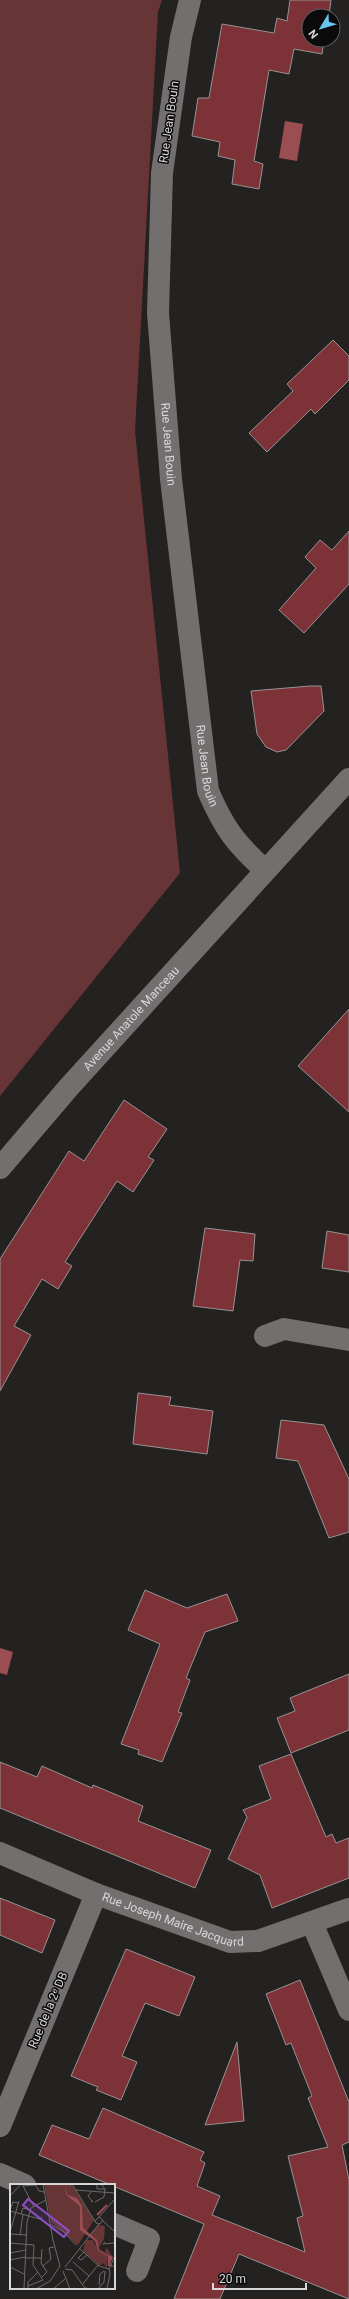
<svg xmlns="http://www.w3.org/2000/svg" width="349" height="2299" font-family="Roboto,sans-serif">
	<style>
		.green { fill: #683536 }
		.water { fill: #9b4e52 }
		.building { fill: #7c3237; stroke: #979393 }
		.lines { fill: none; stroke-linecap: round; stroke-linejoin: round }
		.minor { stroke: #736f6f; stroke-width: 22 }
		.tertiary { stroke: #736f6f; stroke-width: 22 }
		.secondary { stroke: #736f6f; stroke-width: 22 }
		.labels { text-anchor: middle; stroke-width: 3; stroke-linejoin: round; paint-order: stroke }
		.street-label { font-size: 12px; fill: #d9d8d8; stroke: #0c0b0b }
		.inset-river { fill: none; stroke: #9b4e52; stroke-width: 2 }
		.inset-road { fill: none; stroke: #6c6a6a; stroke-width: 1 }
		.view { fill: #8e4ec4; fill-opacity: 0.15; stroke: #8e4ec4; stroke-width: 2 }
		.inset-edge { fill: none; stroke: #d9d8d8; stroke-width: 2 }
	</style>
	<rect width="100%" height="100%" fill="#242121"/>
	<polygon class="green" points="0,0 162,0 158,12 135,431 180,873 0,1096"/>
	<g class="water">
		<polygon points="285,121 303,124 297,161 279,158"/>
		<polygon points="0,1648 13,1652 7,1675 0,1673"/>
	</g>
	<g class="building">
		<polygon points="290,0 331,0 329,16 309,16 309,40 324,40 322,54 294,49 289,74 269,70 254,161 263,164 259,189 232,184 235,160 218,156 220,142 192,136 198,98 209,98 222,24 274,33 277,18 287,21"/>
		<polygon points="333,340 349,356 349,380 315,414 311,409 267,452 249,433 293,391 287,384"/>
		<polygon points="349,531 349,584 304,633 279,610 316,568 305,557 320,540 332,550"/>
		<polygon points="310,686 321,686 324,711 286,750 277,752 266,747 257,734 251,691"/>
		<polygon points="349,1009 349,1112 298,1066"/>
		<polygon points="124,1100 167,1129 148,1157 154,1160 133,1192 117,1181 65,1262 72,1266 58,1289 42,1279 14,1326 31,1335 0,1391 0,1259 69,1151 84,1161"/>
		<polygon points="205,1228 255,1234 253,1261 240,1260 233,1311 193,1306"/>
		<polygon points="327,1231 349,1235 349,1272 322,1268"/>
		<polygon points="138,1393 171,1397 169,1405 213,1411 207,1454 133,1444"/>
		<polygon points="281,1420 324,1425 349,1479 349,1532 329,1538 298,1461 276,1458"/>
		<polygon points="145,1590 187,1608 227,1594 238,1621 205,1632 186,1678 190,1680 178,1712 182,1713 162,1762 138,1754 139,1750 121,1744 160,1644 128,1630"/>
		<polygon points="349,1674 349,1730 291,1753 277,1718 295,1711 290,1698"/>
		<polygon points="291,1754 326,1837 332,1834 336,1843 349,1838 349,1878 272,1908 260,1875 228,1859 247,1817 243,1810 271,1799 259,1766"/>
		<polygon points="0,1762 37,1777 42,1766 92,1788 93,1785 143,1806 138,1821 211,1850 195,1888 0,1808"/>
		<polygon points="0,1898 55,1920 42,1953 0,1935"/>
		<polygon points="126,1949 195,1977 179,2016 145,2003 122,2056 137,2062 121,2100 96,2090 98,2087 71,2076"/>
		<polygon points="300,1980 349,2102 349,2142 342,2145 349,2180 349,2299 239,2254 220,2299 174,2299 204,2224 39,2155 52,2125 89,2139 103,2108 204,2152 200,2160 205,2163 197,2186 220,2196 212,2215 305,2252 297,2218 303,2216 288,2156 328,2147 308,2098 312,2096 291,2043 286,2045 266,1994"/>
		<polygon points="237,2042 244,2121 205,2125"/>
	</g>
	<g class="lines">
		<g class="minor">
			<path id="s1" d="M 190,0 L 181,37 L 162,173 L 158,313 L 171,479 L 208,791 C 224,828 235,843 265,870"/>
			<polyline points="265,1336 284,1329 349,1340"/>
			<polyline points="312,1923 349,2010"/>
			<polyline points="0,2126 96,1894"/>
			<polyline points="0,2174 25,2185"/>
			<polyline points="114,2224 149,2239 137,2271"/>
		</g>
		<path class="tertiary" id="s2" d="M 0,1853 L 96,1894 L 230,1942 L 258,1941 L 349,1909"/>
		<path class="secondary" id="s3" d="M 0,1168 L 69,1087 L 349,779"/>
	</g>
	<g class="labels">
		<g class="street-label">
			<text transform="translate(169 122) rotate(-82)" y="4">Rue Jean Bouin</text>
			<text dy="4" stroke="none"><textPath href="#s1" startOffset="447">Rue Jean Bouin</textPath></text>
			<text dy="4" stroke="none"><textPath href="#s1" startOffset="771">Rue Jean Bouin</textPath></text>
			<text dy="4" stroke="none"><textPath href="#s3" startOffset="199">Avenue Anatole Manceau</textPath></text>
			<text dy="4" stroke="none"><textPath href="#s2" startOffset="186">Rue Joseph Maire Jacquard</textPath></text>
			<text transform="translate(48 2010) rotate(-67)" y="4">Rue de la 2ᵉ DB</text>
		</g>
	</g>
	<g transform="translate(10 2184)">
		<rect width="105" height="105" fill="#242121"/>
		<path d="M 34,0 L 61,0 L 84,36 L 68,61 L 41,38 ZM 88,41 L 95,42 L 94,55 L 89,64 L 95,68 L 96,63 L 103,73 L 89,65 L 87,57 L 80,50 ZM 76,56 L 83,56 L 88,66 L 98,72 L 97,84 L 93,79 L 90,82 L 73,67 Z" fill="#683536"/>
		<path d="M 55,0 L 57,11 L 67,14 L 72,22 L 73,44 L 87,56 L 89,66 L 103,73 L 100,80 L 105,83 L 98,82 L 98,72 L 88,67 L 85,57 L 70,46 L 70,22 L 56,11 Z" fill="#9b4e52"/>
		<path class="inset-river" d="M 87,31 L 97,21"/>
		<path class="inset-road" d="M 12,0 L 24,23M 25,0 L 29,7 L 34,8M 33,0 L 43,56 L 50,82M 62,0 L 86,39 L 90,40 L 93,36 L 89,33 L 85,37M 87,0 L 87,5 L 95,5M 13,2 L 26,1M 65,6 L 105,9M 81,8 L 78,12 L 83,18 L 81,17M 0,12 L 11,0M 85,18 L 94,13 L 95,5 L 91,0M 0,26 L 3,18 L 8,19M 0,27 L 30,35 L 32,33M 11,30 L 13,24 L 21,26M 89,33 L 105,15M 93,37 L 105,48M 40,40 L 54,48 L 66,61M 1,50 L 16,51M 10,51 L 13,30M 95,58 L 93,60 L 105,59M 0,59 L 24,61 L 23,81 L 33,96 L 18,102M 0,59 L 0,48 L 9,17M 69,64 L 89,82 L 99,85 L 100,90 L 97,105M 74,68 L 68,74 L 71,76 L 77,71M 0,69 L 16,66M 15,74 L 31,74M 0,76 L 15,73M 63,78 L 79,92M 33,82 L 41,75 L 39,64 L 44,63M 0,83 L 14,90M 55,83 L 89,40M 55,85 L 62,86 L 75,104 L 82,105M 99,85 L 105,72M 53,87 L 60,105M 32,93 L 37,88 L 31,79 L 32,65M 72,101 L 88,81M 89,101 L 90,90 L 94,87M 14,105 L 17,38 L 21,24 L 36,16M 18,105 L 18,98 L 28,88M 26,105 L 40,97 L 50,82M 43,105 L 55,95M 88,105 L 94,98 L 95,87"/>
		<path class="view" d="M 18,15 L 59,47 L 54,53 L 13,21 Z"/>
		<rect width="105" height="105" class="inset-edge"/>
	</g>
	<g transform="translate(321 28) rotate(232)"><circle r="19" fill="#0c0b0b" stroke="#5e5d5d"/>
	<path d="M0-3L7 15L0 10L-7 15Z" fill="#65c5ee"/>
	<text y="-6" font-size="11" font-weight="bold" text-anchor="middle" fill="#d9d8d8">N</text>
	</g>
	<path d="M213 2283v6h93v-6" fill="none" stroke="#d9d8d8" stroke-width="2"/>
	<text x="219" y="2283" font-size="12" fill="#d9d8d8" stroke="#0c0b0b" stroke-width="3" paint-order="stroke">20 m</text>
</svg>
